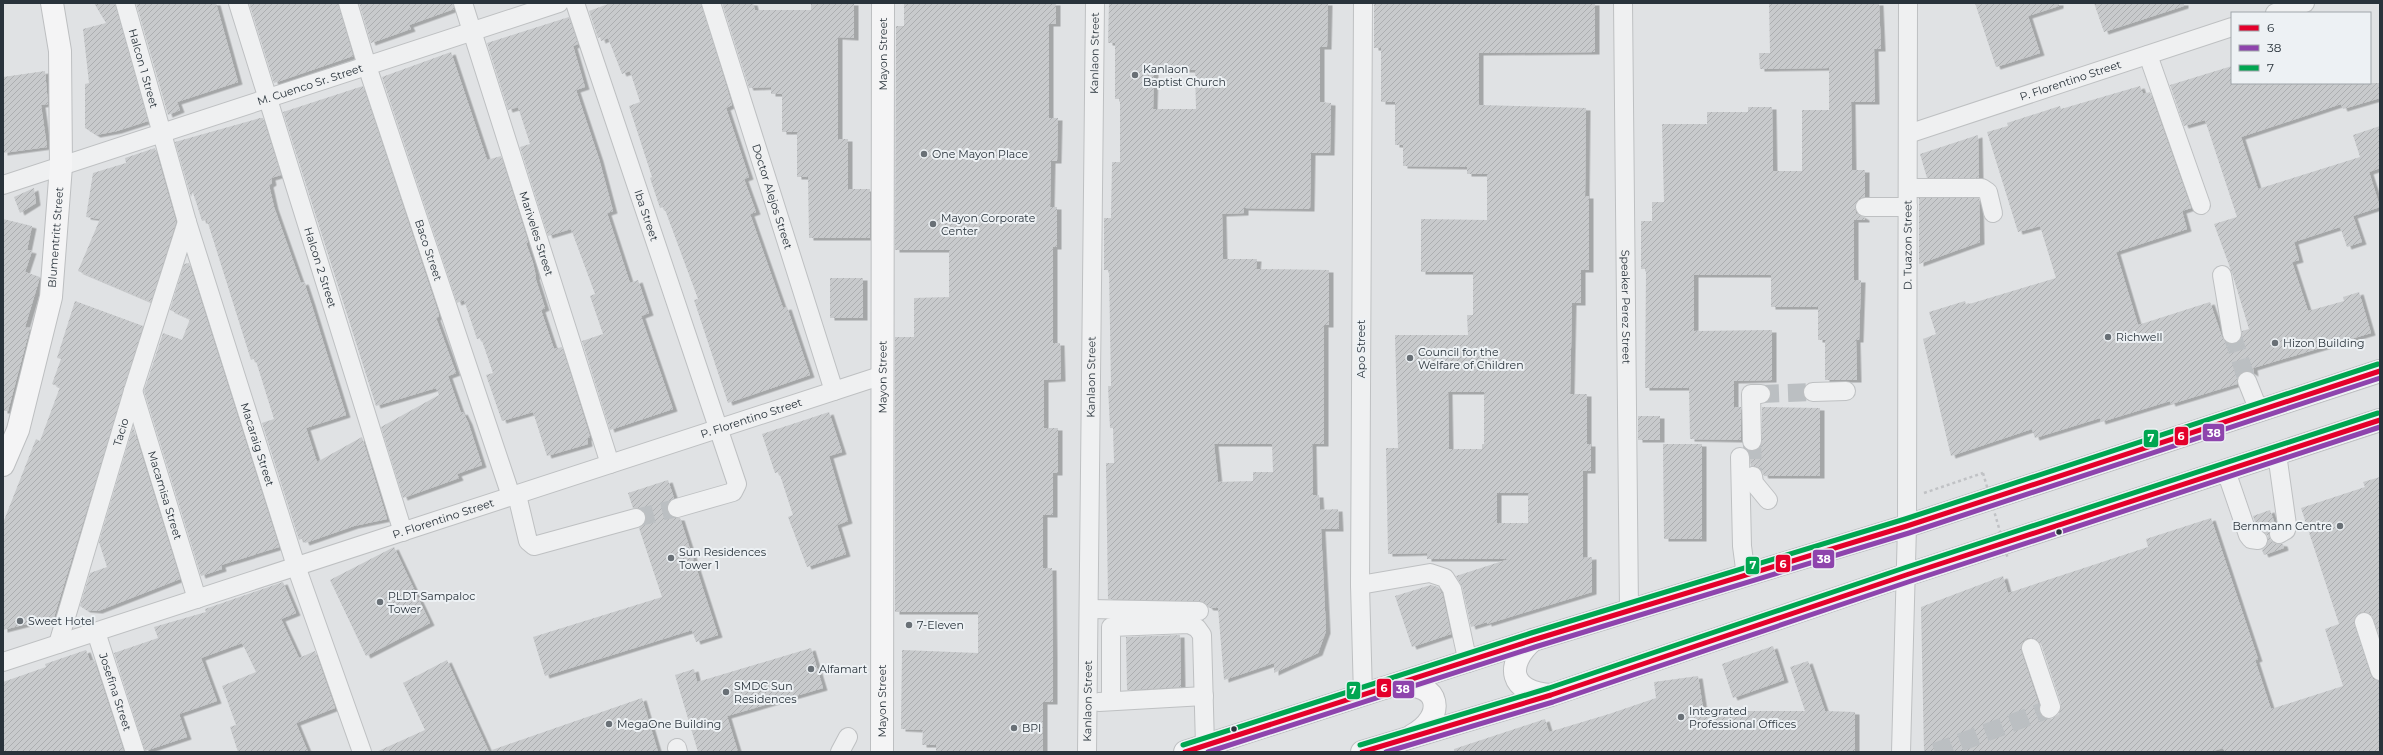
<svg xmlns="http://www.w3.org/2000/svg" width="2383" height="755" font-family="Montserrat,sans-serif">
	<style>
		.building { fill: url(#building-hatch); fill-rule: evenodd; filter: url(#shadow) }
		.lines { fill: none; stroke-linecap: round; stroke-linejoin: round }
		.minor-tunnel { stroke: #bbbfc2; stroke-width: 18; stroke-dasharray: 18 9; stroke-linecap: butt }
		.minor-casing { stroke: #bec0c2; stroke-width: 20 }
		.major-casing { stroke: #bdbfc1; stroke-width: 24 }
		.path { stroke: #c0c2c5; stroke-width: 2.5; stroke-dasharray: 3 3; stroke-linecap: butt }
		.minor { stroke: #eff0f1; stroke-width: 18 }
		.major { stroke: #f4f4f5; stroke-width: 22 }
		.path-bridge { stroke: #c0c2c5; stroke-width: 2.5; stroke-dasharray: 3 3; stroke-linecap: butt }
		.bus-1-casing { stroke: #edf1f4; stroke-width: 8 }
		.bus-2-casing { stroke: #edf1f4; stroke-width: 8 }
		.bus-3-casing { stroke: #edf1f4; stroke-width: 8 }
		.bus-1 { stroke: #e4002b; stroke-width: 5 }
		.bus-2 { stroke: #8e44ad; stroke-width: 5 }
		.bus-3 { stroke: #00a651; stroke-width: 5 }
		.poi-dot { fill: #697076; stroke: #edf1f4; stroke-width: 1.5 }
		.bus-dot { fill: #29333b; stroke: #edf1f4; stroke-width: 1.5 }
		.labels { text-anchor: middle; stroke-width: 4; stroke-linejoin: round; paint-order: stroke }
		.street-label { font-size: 11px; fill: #29333b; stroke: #edf1f4 }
		.poi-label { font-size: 11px; fill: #29333b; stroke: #edf1f4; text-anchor: start }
		.line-badge { stroke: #edf1f4; stroke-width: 1.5 }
		.badge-label { font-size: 11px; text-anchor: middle; font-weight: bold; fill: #fff }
	</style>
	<defs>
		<pattern id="building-hatch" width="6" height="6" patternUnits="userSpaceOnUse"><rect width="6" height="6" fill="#c8cacc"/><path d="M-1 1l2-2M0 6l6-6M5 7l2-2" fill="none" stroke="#acaeb0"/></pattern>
		<filter id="shadow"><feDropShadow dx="4.5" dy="2.5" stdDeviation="0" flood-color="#0004"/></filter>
	</defs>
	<rect width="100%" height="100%" fill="#e0e2e4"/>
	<g class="building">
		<polygon points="94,3 115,3 148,121 117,131 96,135 85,128 85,84 89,83 83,29 106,23"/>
		<polygon points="136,3 216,3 238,82 177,102 180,110 168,115"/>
		<polygon points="249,3 338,3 353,56 274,83"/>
		<polygon points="359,3 453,3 454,9 409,25 411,29 371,43"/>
		<polygon points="611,3 701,3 732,105 726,108 749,177 744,179 756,212 750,214 783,308 787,307 810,375 728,403 694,300 698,299 664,207 660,208 650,178 652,177 629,106 640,102 630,71 622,74 608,38 601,41 600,37 598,38 589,11"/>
		<polygon points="722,3 753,3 755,10 811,10 811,3 854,3 854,38 838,37 838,139 848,139 848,189 870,189 870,238 809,238 808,177 797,177 797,132 782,132 782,94 771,94 771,87 749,88"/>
		<polygon points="904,3 1056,3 1056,24 1049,24 1049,118 1058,118 1057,161 1051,161 1050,207 1057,207 1057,247 1053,247 1053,343 1060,343 1061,379 1044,380 1044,428 1058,428 1058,473 1053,473 1053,515 1043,515 1043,568 1052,568 1053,656 1053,702 1043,702 1043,751 936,752 936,745 922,745 923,730 901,729 902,650 978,653 978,612 895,612 895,337 914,337 914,298 949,297 949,250 895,250 896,26 904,26"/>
		<path d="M 1109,3 L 1328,3 L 1327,47 L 1320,47 L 1320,102 L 1331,103 L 1330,153 L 1311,153 L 1310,209 L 1244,208 L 1244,213 L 1222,214 L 1223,259 L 1257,259 L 1256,269 L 1329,270 L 1329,325 L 1324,325 L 1324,444 L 1312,444 L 1313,495 L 1319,495 L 1320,510 L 1338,509 L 1339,529 L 1321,529 L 1326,631 L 1318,653 L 1274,673 L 1274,663 L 1224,680 L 1218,608 L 1209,608 L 1204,602 L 1108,599 L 1106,463 L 1114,463 L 1113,428 L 1110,428 L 1108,386 L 1111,386 L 1109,270 L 1104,270 L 1104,218 L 1111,218 L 1112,162 L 1120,162 L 1120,99 L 1115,99 L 1115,43 L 1108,43 ZM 1154,70 L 1195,70 L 1196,109 L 1153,109 ZM 1214,444 L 1272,444 L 1273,472 L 1253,472 L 1253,481 L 1218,482 Z"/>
		<path d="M 1374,3 L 1595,3 L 1595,52 L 1479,53 L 1479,105 L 1586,108 L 1585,196 L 1589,196 L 1589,270 L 1581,270 L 1581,303 L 1572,303 L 1570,394 L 1587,394 L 1587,444 L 1591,444 L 1591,471 L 1583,471 L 1583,558 L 1592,557 L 1592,592 L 1487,624 L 1487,622 L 1471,627 L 1462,587 L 1456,576 L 1509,559 L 1427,559 L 1427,553 L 1388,554 L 1386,448 L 1398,448 L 1395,335 L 1468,335 L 1467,315 L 1473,315 L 1473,272 L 1421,272 L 1421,219 L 1487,220 L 1487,174 L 1467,174 L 1467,167 L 1403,166 L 1403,145 L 1395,145 L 1395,102 L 1381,102 L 1381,48 L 1374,48 ZM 1448,392 L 1484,392 L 1484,444 L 1482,444 L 1482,449 L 1449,449 ZM 1497,493 L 1528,493 L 1528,523 L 1497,523 Z"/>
		<polygon points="1769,3 1879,3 1881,49 1874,49 1875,102 1851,102 1852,170 1865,170 1865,197 1859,198 1855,207 1856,213 1865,218 1865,220 1854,220 1854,280 1861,280 1859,340 1856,340 1857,380 1825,380 1825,340 1818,340 1818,307 1771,307 1771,275 1694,275 1694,331 1772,330 1772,380 1734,381 1734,407 1741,407 1741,440 1690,439 1689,388 1645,388 1646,269 1641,269 1641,221 1652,221 1652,202 1664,202 1662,124 1707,124 1707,112 1748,112 1748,107 1772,107 1773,171 1802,171 1802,110 1829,110 1829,68 1760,69 1759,53 1770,53"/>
		<polygon points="1975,3 2059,3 2059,6 2028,16 2040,53 1996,67"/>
		<polygon points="2094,3 2184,3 2184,6 2104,32"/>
		<polygon points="569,17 578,44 573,46 585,87 576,90 599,159 613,211 607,213 630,283 638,280 649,313 641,316 673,409 610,430 582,341 603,334 590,296 595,294 571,229 548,236 520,147 530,144 518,107 508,110 487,43"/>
		<polygon points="451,52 487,160 501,156 528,242 526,243 533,263 536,277 535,277 545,308 541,310 554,349 562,347 590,437 587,438 588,444 547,456 533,412 502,421 486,375 493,373 481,338 477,339 464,300 457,303 382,77"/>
		<polygon points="2232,66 2232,83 2380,83 2380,98 2343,109 2341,104 2241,137 2258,189 2360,157 2353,135 2380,126 2380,168 2369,172 2380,207 2353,216 2362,242 2347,247 2340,227 2294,242 2299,260 2292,262 2308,311 2344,301 2343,297 2359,292 2371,333 2253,368 2254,374 2249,371 2243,371 2239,375 2237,384 2171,404 2170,401 2101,422 2100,418 2035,438 2032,429 1951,456 1923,339 1936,334 1929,312 1965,301 1966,305 2056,278 2040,226 2018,232 1987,132 2008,126 2007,123 2060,106 2061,109 2140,86 2143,94 2150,92 2191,208 2182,211 2187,229 2116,252 2138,325 2210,302 2222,337 2228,344 2238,342 2242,337 2242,331 2249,329 2232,273 2214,224 2237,217 2205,120 2184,126 2170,85"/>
		<polygon points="45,71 48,104 41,105 47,147 3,153 3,77"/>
		<polygon points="363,86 437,309 439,316 436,318 456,373 448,376 461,413 463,412 468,422 482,465 457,474 459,478 403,498 381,427 439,395 436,388 376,406 283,112"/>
		<polygon points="260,118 263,118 281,175 271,178 272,183 269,185 274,207 301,283 304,282 311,303 346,415 306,428 317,462 362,437 387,519 354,526 305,543 303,538 299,540 262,423 274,419 255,358 251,360 207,220 202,221 193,192 191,197 175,142"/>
		<polygon points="1978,135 1979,178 1927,178 1920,154"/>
		<polygon points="155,148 176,222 151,302 78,271 100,219 86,217 93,173 126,163 125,158"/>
		<polygon points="34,188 36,203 20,213 14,197"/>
		<polygon points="1919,198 1979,198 1980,242 1919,264"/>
		<polygon points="3,219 32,226 27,250 32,251 25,272 40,277 25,327 30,328 8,411 3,411"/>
		<polygon points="189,263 279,547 221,565 222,569 201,576 144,391 163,333 182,340 190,319 170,310 184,264"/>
		<rect x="830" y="278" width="33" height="40"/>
		<polygon points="75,301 143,326 54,617 3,630 3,523 36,439 40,441 60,387 52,384 61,359 57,358"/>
		<polygon points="1762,407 1820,408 1820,476 1764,476 1761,469 1751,466 1748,450 1758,450 1762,441"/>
		<polygon points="829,412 842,452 829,456 848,521 837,525 846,554 807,567 788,517 793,515 779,472 775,473 762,434"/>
		<rect x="1638" y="416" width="22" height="24"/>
		<polygon points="133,427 180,579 98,611 86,610 80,606 90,573 107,567 99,542"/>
		<polygon points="1663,444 1702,444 1702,539 1664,539"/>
		<path d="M 2380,477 L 2380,637 L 2371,614 L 2360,612 L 2354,620 L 2370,674 L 2373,679 L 2380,681 L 2380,752 L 2225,752 L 2223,748 L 2210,752 L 1924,752 L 1921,607 L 2003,576 L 2008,593 L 2148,547 L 2146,539 L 2211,518 L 2258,659 L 2255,660 L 2271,709 L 2343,686 L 2325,629 L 2339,624 L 2301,508 L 2365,487 L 2363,482 ZM 2027,638 L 2033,638 L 2041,644 L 2061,704 L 2059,714 L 2052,719 L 2046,719 L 2039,712 L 2039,705 L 2021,651 L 2023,641 Z"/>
		<polygon points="668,480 674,498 667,505 667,511 674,518 680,518 718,635 696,642 692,630 545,676 533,637 662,597 639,528 646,521 646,515 639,508 633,508 628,493"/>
		<polygon points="2270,510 2275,524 2270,529 2270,539 2274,543 2283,544 2284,548 2264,555 2262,550 2266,546 2268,536 2264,532 2257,529 2253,516"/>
		<polygon points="394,547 430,623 366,656 330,580"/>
		<polygon points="283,582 296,613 281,619 299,658 315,651 335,708 296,723 308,752 238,752 230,727 236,725 222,686 256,672 242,643 201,658 217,701 179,714 187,737 145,751 114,653 158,638 154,627 206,612 205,609"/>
		<polygon points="1431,585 1438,587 1442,593 1451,634 1412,647 1395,596"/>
		<polygon points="1180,635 1181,687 1127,690 1126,637"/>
		<polygon points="1773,646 1784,680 1733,698 1722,664"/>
		<polygon points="811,648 823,688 727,716 738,752 698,752 675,675 694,669 697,682"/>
		<polygon points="86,650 90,661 94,660 124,752 3,752 3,682 46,667 45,664"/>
		<polygon points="447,660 489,752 376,752 425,730 403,683"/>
		<polygon points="1808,661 1825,711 1855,712 1855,752 1454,752 1454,749 1545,719 1549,732 1609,714 1656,698 1654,682 1698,676 1703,708 1699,709 1703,711 1805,711 1790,667"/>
		<polygon points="642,698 658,752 493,752 492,750"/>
	</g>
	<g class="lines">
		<g class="minor-tunnel">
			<polyline points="2232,334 2247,381"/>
			<polyline points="1761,394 1813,392"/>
			<polyline points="1752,441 1753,476"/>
			<polyline points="636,518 677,508"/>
			<polyline points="1935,752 2049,709"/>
		</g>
		<defs>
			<g id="minor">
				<path id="s1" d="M 125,3 L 187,222 L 296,566 L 362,752"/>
				<path id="s2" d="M 238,3 L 403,532"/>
				<path id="s3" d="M 348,3 L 367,66 L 511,496"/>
				<path id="s4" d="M 463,3 L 610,464"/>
				<path id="s5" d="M 575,3 L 737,484 L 733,492 L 677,508"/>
				<path id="s6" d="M 711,3 L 834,391"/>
				<polyline points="1363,3 1360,585 1363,696"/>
				<path id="s7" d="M 1623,3 L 1629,611"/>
				<polyline points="2275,13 2305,3"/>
				<polyline points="2148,55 2201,205"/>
				<path id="s8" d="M 1908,134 L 2232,27"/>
				<path id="s9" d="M 3,185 L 559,3"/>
				<polyline points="1908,188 1982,188 1988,192 1993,213"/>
				<polyline points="1865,207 1908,207"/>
				<polyline points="2222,275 2232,334"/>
				<polyline points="2247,381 2259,411"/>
				<path id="s10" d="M 133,391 L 197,599"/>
				<polyline points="1813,392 1846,391"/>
				<polyline points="1752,441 1751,394 1761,394"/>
				<polyline points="2277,454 2287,525 2286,530 2279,534"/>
				<polyline points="1740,457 1742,546 1746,576"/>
				<polyline points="2226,471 2248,535 2251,539 2258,540"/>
				<polyline points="1753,476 1754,483 1768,500"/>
				<polyline points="517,495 528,541 534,546 636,518"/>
				<polyline points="1360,585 1430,573 1445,578 1452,589 1468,663"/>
				<polyline points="1089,609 1199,611"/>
				<polyline points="2364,622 2380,671"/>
				<path id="s11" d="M 96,632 L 135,752"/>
				<path id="s12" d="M 58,644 L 133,391 L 187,222"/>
				<polyline points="2031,648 2051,707 2049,709"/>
				<path id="s13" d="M 3,662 L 883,375"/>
				<polyline points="1111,701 1111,627 1189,624 1197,628 1202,635 1205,746"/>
				<polyline points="1099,702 1204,696"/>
				<polyline points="677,748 678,752"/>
				<polyline points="840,752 848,737"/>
				<path id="s14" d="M 1087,752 L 1095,3"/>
				<path id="s15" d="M 1901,752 L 1907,526 L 1908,3"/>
			</g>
			<g id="major">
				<path id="s16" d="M 3,465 L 18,430 L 51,297 L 61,166 L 60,51 L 52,3"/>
				<path d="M 1533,640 C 1504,665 1510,693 1551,695"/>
				<path d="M 1400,686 C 1441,681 1446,717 1413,735"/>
				<path id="s17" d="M 882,752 L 883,3"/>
				<polyline points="1185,752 1533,640 1907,526 2380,371"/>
				<polyline points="1362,752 1551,695 1906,575 2380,420"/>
			</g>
		</defs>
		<use href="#minor" class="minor-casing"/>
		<use href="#major" class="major-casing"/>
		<polyline class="path" points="1924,493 1983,473"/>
		<use href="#minor" class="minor"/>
		<use href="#major" class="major"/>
		<polyline class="path-bridge" points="1983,473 2008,559"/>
		<defs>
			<g id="bus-1">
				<polyline points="1185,752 1533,640 1907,526 2380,371"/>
				<polyline points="1362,752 1551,695 1906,575 2380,420"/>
			</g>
			<g id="bus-2">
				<polyline points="1208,752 1535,647 1909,533 2380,378"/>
				<polyline points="1386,752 1553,702 1908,582 2380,427"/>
			</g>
			<g id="bus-3">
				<polyline points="1183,745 1531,633 1905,519 2378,364"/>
				<polyline points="1360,745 1549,688 1904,568 2378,413"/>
			</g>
		</defs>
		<use href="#bus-1" class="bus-1-casing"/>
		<use href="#bus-2" class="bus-2-casing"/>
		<use href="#bus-3" class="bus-3-casing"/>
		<use href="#bus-1" class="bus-1"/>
		<use href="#bus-2" class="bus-2"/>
		<use href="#bus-3" class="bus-3"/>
	</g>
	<g class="poi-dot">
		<circle cx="1135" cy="75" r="4"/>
		<circle cx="924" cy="154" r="4"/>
		<circle cx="933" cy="224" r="4"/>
		<circle cx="2108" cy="337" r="4"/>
		<circle cx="2275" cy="343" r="4"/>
		<circle cx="1410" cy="358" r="4"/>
		<circle cx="2340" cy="526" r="4"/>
		<circle cx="671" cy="558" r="4"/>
		<circle cx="380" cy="602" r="4"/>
		<circle cx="20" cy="621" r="4"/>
		<circle cx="909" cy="625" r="4"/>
		<circle cx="811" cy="669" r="4"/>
		<circle cx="726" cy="692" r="4"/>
		<circle cx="1681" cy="717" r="4"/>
		<circle cx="609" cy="724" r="4"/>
		<circle cx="1014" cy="728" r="4"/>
	</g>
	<g class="bus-dot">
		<circle cx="2059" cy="532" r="3.5"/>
		<circle cx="1234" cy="729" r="3.5"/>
	</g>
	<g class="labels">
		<g class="street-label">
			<text dy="4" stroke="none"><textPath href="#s17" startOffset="698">Mayon Street</textPath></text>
			<text dy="4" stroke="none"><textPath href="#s14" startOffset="699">Kanlaon Street</textPath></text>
			<text dy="4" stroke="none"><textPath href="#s1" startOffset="68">Halcon 1 Street</textPath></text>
			<text dy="4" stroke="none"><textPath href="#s8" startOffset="171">P. Florentino Street</textPath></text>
			<text dy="4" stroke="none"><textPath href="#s9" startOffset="323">M. Cuenco Sr. Street</textPath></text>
			<text dy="4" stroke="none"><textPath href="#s6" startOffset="203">Doctor Alejos Street</textPath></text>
			<text dy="4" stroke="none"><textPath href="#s5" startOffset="224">Iba Street</textPath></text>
			<text dy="4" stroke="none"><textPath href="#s4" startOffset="242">Mariveles Street</textPath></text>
			<text dy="4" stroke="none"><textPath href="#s16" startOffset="235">Blumentritt Street</textPath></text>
			<text dy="4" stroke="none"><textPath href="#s15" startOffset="507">D. Tuazon Street</textPath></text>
			<text dy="4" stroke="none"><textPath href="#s3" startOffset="260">Baco Street</textPath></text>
			<text dy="4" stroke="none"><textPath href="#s2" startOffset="277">Halcon 2 Street</textPath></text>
			<text dy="4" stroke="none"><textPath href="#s7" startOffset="304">Speaker Perez Street</textPath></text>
			<text transform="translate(1361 349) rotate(-90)" y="4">Apo Street</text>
			<text dy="4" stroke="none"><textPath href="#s17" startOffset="375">Mayon Street</textPath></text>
			<text dy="4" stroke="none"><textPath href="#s14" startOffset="375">Kanlaon Street</textPath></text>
			<text dy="4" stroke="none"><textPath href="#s13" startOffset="787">P. Florentino Street</textPath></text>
			<text dy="4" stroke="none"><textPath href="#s12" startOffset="221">Tacio</textPath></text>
			<text dy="4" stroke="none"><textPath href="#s1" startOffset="461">Macaraig Street</textPath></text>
			<text dy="4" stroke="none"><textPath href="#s10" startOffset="109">Macamisa Street</textPath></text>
			<text dy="4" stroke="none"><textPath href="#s13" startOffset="463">P. Florentino Street</textPath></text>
			<text dy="4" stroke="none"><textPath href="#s11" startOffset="63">Josefina Street</textPath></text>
			<text dy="4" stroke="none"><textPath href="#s17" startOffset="51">Mayon Street</textPath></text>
			<text dy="4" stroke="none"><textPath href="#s14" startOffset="51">Kanlaon Street</textPath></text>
		</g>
		<g class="poi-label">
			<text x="1143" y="73">Kanlaon<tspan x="1143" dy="13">Baptist Church</tspan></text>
			<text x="932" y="158">One Mayon Place</text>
			<text x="941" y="222">Mayon Corporate<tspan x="941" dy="13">Center</tspan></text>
			<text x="2116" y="341">Richwell</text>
			<text x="2283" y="347">Hizon Building</text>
			<text x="1418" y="356">Council for the<tspan x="1418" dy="13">Welfare of Children</tspan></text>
			<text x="2332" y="530" text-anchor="end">Bernmann Centre</text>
			<text x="679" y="556">Sun Residences<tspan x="679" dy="13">Tower 1</tspan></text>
			<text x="388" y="600">PLDT Sampaloc<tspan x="388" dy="13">Tower</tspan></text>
			<text x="28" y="625">Sweet Hotel</text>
			<text x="917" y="629">7-Eleven</text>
			<text x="819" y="673">Alfamart</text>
			<text x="734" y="690">SMDC Sun<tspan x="734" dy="13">Residences</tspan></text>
			<text x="1689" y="715">Integrated<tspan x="1689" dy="13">Professional Offices</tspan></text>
			<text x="617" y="728">MegaOne Building</text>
			<text x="1022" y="732">BPI</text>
		</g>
	</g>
	<g class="line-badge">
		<rect x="2202" y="423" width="23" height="19" rx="4" fill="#8e44ad"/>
		<rect x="2174" y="426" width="15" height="20" rx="4" fill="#e4002b"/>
		<rect x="2143" y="429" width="16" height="19" rx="4" fill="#00a651"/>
		<rect x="1812" y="549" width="23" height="20" rx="4" fill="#8e44ad"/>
		<rect x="1775" y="554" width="16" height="19" rx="4" fill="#e4002b"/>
		<rect x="1745" y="556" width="15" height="19" rx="4" fill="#00a651"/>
		<rect x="1376" y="678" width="16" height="20" rx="4" fill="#e4002b"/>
		<rect x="1392" y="680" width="23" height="19" rx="4" fill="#8e44ad"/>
		<rect x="1346" y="681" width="15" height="19" rx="4" fill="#00a651"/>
	</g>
	<g class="badge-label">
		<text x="2214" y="437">38</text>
		<text x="2181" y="440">6</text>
		<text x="2151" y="442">7</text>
		<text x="1824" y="563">38</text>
		<text x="1783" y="568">6</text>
		<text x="1753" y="569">7</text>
		<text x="1384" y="692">6</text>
		<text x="1403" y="693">38</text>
		<text x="1353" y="694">7</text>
	</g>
	<rect width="2383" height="755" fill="none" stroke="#29333b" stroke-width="8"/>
	<rect x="2231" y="12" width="140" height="72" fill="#edf1f4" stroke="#9fa5aa"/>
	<rect x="2239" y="25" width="20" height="6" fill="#e4002b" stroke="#9fa5aa"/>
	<text x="2267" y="32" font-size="12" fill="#29333b">6</text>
	<rect x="2239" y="45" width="20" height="6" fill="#8e44ad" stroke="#9fa5aa"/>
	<text x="2267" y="52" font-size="12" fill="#29333b">38</text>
	<rect x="2239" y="65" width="20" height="6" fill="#00a651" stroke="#9fa5aa"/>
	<text x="2267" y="72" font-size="12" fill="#29333b">7</text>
</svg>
